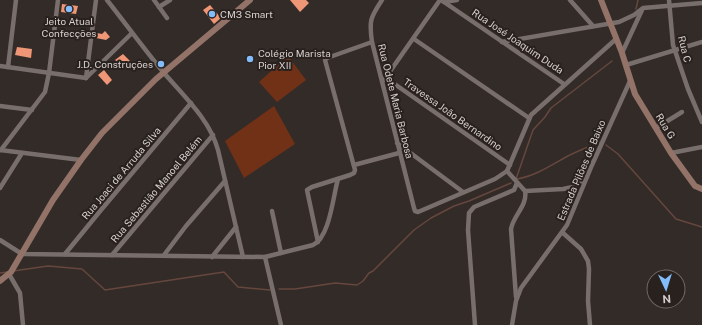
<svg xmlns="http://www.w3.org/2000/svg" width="702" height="325" font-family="'Public Sans',sans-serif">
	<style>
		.garden { fill: #713117 }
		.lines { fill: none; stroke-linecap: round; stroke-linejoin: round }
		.stream { stroke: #65473e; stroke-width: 1.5 }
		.building { fill: #ee9676 }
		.street { stroke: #786e6b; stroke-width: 4.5 }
		.secondary { stroke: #937368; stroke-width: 6 }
		.poi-dot { fill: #82bcfa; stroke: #29211e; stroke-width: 1.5 }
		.labels { text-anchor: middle; stroke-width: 4; stroke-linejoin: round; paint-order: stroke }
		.poi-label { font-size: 10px; fill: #d6d0ce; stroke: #29211e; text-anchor: start }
		.street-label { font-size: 10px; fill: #d6d0ce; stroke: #29211e }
	</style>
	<rect width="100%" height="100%" fill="#332b28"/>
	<g class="garden">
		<polygon points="288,56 306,80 277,102 259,82"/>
		<polygon points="274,106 295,144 244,178 225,141"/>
	</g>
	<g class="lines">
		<g class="stream">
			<polyline points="636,9 638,0"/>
			<polyline points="606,145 618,154 676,219 702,227"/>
			<polyline points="516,179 533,130 545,117 551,108 612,61"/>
			<path d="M 517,179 C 535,176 550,166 566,157 C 577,151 589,147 600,142"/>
			<polyline points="13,271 48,266 82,269 105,290 224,272 238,287 270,290"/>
			<polyline points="0,273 8,272"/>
			<polyline points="279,289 295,289 335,283 357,285 363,281 369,273 373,271 414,230 431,218 454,206 469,201 511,183"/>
		</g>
	</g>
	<g class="building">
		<polygon points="290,0 306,0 309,3 300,12"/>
		<polygon points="62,4 78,6 76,14 61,12"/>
		<polygon points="210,5 221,18 214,24 203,10"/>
		<polygon points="105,31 110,37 106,40 96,38 97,33 102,34"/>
		<polygon points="17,47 32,49 31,58 15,55"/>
		<polygon points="123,54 132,63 126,69 115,60"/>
		<polygon points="104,70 112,80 107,85 98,75"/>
	</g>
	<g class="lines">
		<g class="street">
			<path d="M 107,0 C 126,24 144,49 164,73 C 184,96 210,120 218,150 L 243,257"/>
			<polyline points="154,0 167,18"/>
			<path d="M 382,0 C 370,18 369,21 372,42 L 414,208 L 415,211 L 418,212 L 495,179 L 507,171 L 531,115 L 616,39"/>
			<polyline points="441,0 564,84"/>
			<polyline points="570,0 593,26"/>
			<polyline points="669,0 673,45 688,89 702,122"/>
			<polyline points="444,2 457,0"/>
			<polyline points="159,7 170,0"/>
			<polyline points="414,39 529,118"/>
			<polyline points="502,42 619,22 634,15 643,8 702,3"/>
			<polyline points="622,53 642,10"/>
			<polyline points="626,65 702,42"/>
			<polyline points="0,66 86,78"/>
			<polyline points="8,67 16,0"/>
			<polyline points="86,78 96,0"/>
			<polyline points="86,78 132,33"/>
			<polyline points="386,78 510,165"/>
			<polyline points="384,80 440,0"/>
			<polyline points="0,106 32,110"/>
			<polyline points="656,128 682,112"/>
			<polyline points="397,143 463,192"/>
			<polyline points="0,150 81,160"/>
			<polyline points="1,150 45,92 49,73 58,0"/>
			<polyline points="671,153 702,147"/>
			<polyline points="354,165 399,153"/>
			<path d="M 507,171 L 525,191 C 528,205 513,216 511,229 L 516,297"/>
			<polyline points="0,188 22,153"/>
			<polyline points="525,191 563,189 573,187 587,177"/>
			<polyline points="272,211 281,253"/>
			<polyline points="563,233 581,249 588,261 589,269 588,301 590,325"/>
			<path d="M 0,240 L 22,254 L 265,257 L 313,245 C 330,237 333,196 338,179"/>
			<polyline points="318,242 307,190 312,187 350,175 354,173 355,170 325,60 327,58 372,42"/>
			<polyline points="65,254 101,210 191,103"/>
			<polyline points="112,255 213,135"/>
			<polyline points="164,255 186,226 225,181"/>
			<polyline points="212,257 236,227"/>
			<polyline points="265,257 281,325"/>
			<polyline points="9,274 20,293 23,325"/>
			<polyline points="475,325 468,230 469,213 474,207 514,190 517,183"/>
			<polyline points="512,325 516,301 521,288 567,225 592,165 630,81"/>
		</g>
		<g class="secondary">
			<polyline points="601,0 622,53 635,94 671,153 695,186 702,189"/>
			<polyline points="0,281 11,272 53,200 81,160 102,133 156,79 250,0"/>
		</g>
	</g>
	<g class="poi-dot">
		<circle cx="69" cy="9" r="4"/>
		<circle cx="212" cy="14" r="4"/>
		<circle cx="250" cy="59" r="4"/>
		<circle cx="161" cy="64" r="4"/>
	</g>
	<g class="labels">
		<g class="poi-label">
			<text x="220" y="18">CM3 Smart</text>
			<text x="69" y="25" text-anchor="middle">Jeito Atual<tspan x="69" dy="12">Confecções</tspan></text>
			<text x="258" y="57">Colégio Marista<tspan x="258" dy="12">Pior XII</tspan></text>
			<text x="153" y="68" text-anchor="end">J.D. Construções</text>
		</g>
		<g class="street-label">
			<text transform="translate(518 41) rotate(34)" y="4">Rua José Joaquim Duda</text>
			<text transform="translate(685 49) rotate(76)" y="4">Rua C</text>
			<text transform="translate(396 101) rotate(76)" y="4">Rua Odete Maria Barbosa</text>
			<text transform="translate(453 114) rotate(35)" y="4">Travessa João Bernardino</text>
			<text transform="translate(666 126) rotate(58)" y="4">Rua G</text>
			<text transform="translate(581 170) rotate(-67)" y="4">Estrada Pilões de Baixo</text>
			<text transform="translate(121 173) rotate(-50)" y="4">Rua Joaci de Arruda Silva</text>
			<text transform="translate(156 189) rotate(-50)" y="4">Rua Sebastião Manoel Belém</text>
		</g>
	</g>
	<g transform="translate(666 289) rotate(176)"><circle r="19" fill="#29211e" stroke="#6e6764"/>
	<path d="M0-3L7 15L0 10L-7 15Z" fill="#82bcfa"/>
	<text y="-6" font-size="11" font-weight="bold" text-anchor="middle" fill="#d6d0ce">N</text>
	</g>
</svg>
